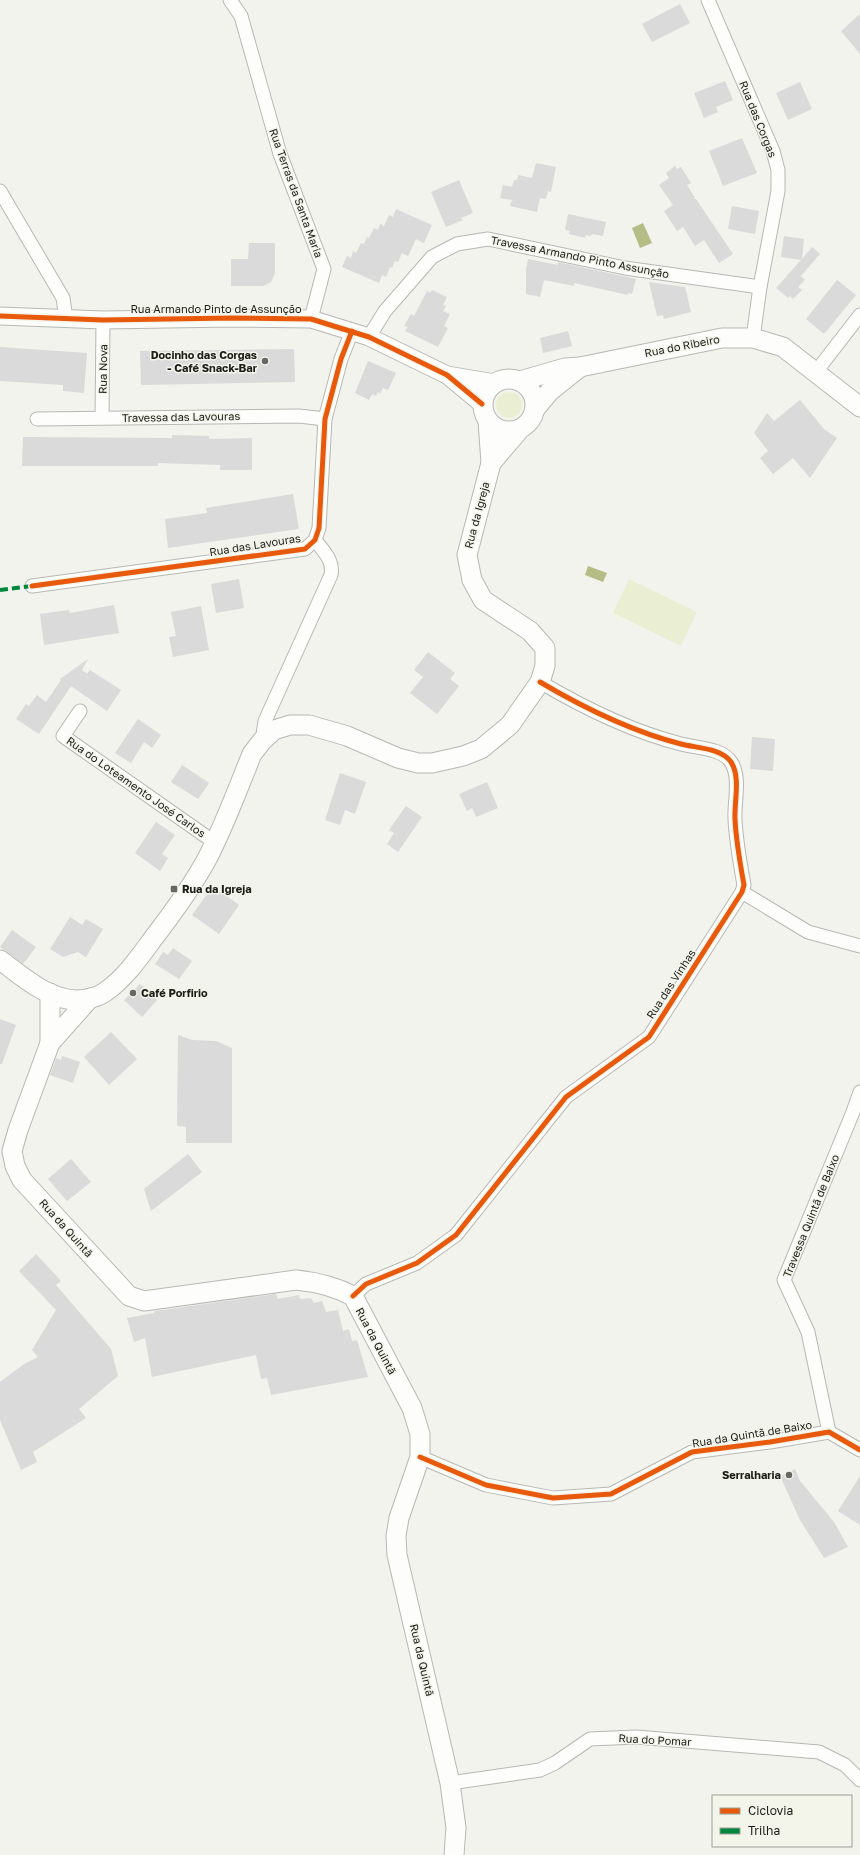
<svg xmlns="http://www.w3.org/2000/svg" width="860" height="1855" font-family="'Golos Text',sans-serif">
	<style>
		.green { fill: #eaefd3 }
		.water { fill: #b6bc85 }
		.building { fill: #d9dad9 }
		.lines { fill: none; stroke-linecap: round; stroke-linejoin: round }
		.minor-casing { stroke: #b7b8b3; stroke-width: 15 }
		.tertiary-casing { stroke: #b7b8b3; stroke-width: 19 }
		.secondary-casing { stroke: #b7b8b3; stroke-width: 21 }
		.minor { stroke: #fdfdfc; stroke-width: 13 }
		.tertiary { stroke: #fdfdfc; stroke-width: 17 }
		.secondary { stroke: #fdfdfc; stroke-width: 19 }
		.quiet { stroke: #00873e; stroke-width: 4; stroke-dasharray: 8 4; stroke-linecap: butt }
		.cycleway-casing { stroke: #f3f5eb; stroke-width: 8 }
		.cycleway { stroke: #e8590c; stroke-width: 5 }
		.poi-dot { fill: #676863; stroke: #f3f5eb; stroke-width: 1.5 }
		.labels { text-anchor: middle; stroke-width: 3; stroke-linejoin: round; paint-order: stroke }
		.street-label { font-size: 11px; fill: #1c1d19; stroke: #f3f5eb }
		.poi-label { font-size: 11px; font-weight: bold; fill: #1c1d19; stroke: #f3f5eb; text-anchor: end }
	</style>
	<rect width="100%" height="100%" fill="#f2f3ed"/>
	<g class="green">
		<circle cx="509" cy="405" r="13"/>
		<polygon points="629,579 697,612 681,646 613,613"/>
	</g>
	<g class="water">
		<polygon points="643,223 652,243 640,248 632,228"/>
		<polygon points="588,566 607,573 603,582 585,575"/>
	</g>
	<g class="building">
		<polygon points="680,4 690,23 652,42 642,24"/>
		<polygon points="860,14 860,54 841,31"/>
		<polygon points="725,81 733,100 716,107 718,112 704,118 694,93"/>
		<polygon points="800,82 812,109 788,120 776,93"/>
		<polygon points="742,138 757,173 723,186 709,151"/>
		<polygon points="536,163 556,167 551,192 548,191 546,199 540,198 537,212 510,206 512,200 500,198 503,185 512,187 514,180 517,180 518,175 532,178"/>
		<polygon points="675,166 677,169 681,167 691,183 687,185 695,198 693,199 696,199 733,254 719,263 704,240 695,246 683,227 677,231 664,211 673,205 659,185 669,178 666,173"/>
		<polygon points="459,180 473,213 461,218 463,220 446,227 431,192"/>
		<polygon points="732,206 759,211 755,234 728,229"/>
		<polygon points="396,209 432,225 424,243 416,239 408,256 402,253 398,262 395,261 392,268 390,267 386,277 382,275 379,283 342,267 347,256 351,258 353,251 356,253 361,243 364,244 367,237 369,238 374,228 378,230 380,224 384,226 389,215 393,217"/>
		<polygon points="568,214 606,222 603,236 592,234 591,236 586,235 585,238 569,234 570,231 565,230"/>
		<polygon points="784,236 804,239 802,259 812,247 820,254 801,276 805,280 798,287 802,290 793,299 790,296 788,298 776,288 801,260 781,257"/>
		<polygon points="249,243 275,243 275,273 271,282 263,286 231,286 231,259 248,259"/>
		<polygon points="528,259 558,265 558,262 636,279 632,294 628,293 628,295 574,283 574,286 544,280 540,297 526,294 526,269"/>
		<polygon points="837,280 856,295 824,334 806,319"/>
		<polygon points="649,282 685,287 691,312 664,319 663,315 657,316"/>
		<polygon points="432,290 447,297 443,305 446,306 443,311 450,314 444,326 448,328 438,347 405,331 408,327 404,326 411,314 414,316 427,291 430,293"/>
		<polygon points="568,331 572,346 543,353 540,338"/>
		<polygon points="0,347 87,353 84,393 63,391 63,385 0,381"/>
		<polygon points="294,349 295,382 141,385 140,351"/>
		<polygon points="368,361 396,373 388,390 383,388 380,394 378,392 376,396 372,394 369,400 355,393"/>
		<polygon points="800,400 824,429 837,438 810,478 793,458 773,474 760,458 768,451 754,433 767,413 774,421"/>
		<polygon points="172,435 209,436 209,439 252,438 252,470 220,470 220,465 158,463 158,466 22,466 23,437 172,438"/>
		<polygon points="293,494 299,529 168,548 165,519 207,513 206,508"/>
		<polygon points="239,579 244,608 216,613 211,584"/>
		<polygon points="114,605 119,633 44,645 40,614 69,610 70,613"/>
		<polygon points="201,606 209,650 173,657 169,637 176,636 171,612"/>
		<polygon points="428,652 455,673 450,679 459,686 437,714 410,693 423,677 414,670"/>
		<polygon points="88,659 82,670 87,674 90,670 121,690 107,711 71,686 39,734 16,719 26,704 29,706 37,695 46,702 61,680 60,679"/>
		<polygon points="138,719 161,735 152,748 144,742 131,763 115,753"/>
		<polygon points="752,737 775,739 773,771 750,769"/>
		<polygon points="182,765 209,783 198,799 171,782"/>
		<polygon points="340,773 366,782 355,814 345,810 340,825 325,820"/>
		<polygon points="487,782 498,808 476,817 472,808 467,811 459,794"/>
		<polygon points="406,806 422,817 398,852 387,844 394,833 389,830"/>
		<polygon points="156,822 175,835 162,854 168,858 160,871 135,853"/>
		<polygon points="213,886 239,905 219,934 192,915"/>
		<polygon points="70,917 82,925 86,919 103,929 86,957 78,952 63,957 50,949"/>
		<polygon points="12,930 36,947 23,964 0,947"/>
		<polygon points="173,948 192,961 179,979 155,964 163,952 168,955"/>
		<polygon points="140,984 157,1000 142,1017 124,1000"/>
		<polygon points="0,1019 16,1025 2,1064 0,1064"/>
		<polygon points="111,1032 137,1059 109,1085 84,1057"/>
		<polygon points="178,1035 192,1040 216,1041 232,1048 232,1143 186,1143 186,1127 177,1126"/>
		<polygon points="62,1056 80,1062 73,1083 50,1075 56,1058 61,1060"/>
		<polygon points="188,1154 202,1172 151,1211 144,1189"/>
		<polygon points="71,1159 91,1182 67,1201 48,1179"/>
		<polygon points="36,1254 61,1281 56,1285 111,1349 118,1376 79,1409 86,1418 33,1452 37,1462 21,1470 0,1420 0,1382 24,1364 38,1357 32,1350 56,1310 19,1271"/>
		<polygon points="276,1294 278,1299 299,1295 300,1299 311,1298 314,1303 322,1301 326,1312 338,1310 343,1331 349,1329 352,1341 357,1340 368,1377 271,1395 267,1378 261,1379 256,1355 152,1377 145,1338 134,1342 127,1318 154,1313 155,1311"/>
		<polygon points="795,1469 800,1481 834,1522 848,1547 824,1558 800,1520 780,1476"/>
		<polygon points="860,1476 860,1525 838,1511"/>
	</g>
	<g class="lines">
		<defs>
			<g id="minor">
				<polyline points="230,0 241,16 280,154 324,269 311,319"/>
				<polyline points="708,0 773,151 778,170 778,191 760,287 753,338"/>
				<polyline points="0,191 63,298 66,319"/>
				<polyline points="369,337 385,311 432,257 457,244 488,239 625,268 760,287"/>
				<polyline points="815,373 860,315"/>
				<polyline points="102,418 103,320"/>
				<polyline points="37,419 299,416 325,419"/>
				<polyline points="32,586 305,549 315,540 319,528 325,419 341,359 352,331"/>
				<polyline points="80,711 63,736 214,842"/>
				<path d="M 262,741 L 265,721 L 331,575 C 334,560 323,551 315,540"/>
				<polyline points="742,892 808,932 860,946"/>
				<path d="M 353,1296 L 366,1284 L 417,1263 L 456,1235 L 566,1097 L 649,1037 L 742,892 L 744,885 C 740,863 736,841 735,819 C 734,802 741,777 731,762 C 722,748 696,748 681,744 C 630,731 584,708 540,682"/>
				<polyline points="829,1432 808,1332 784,1280 853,1112 860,1092"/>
				<polyline points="420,1457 486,1485 553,1498 611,1494 692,1452 770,1442 829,1432 860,1450"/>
				<polyline points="450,1783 540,1770 555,1763 590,1739 636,1737 819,1752 845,1765 860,1780"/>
			</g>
			<g id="tertiary">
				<polyline points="0,316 103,320 232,318 311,319 369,337 447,375 482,404"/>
				<polyline points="447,375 495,383"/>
			</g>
			<g id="secondary">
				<circle cx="509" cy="405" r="26"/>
				<polyline points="520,381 565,368 580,367 722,338 753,338 783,347 860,407"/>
				<polyline points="535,409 550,391 580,367"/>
				<polyline points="491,463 520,429"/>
				<path d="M 0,960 C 22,976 48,1000 77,1000 C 86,1000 98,997 105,992 C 124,979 139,958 152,940 C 172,914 192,887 208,857 C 225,824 238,788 252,754 L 262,741 L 274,730 L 290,725 L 309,725 L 347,736 L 398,758 L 418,763 L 432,763 L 463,756 L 481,749 L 510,725 L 540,682 L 545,666 L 545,648 L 530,631 L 483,600 L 472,580 L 467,555 L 491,463 L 488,421"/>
				<polyline points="50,993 50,1043"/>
				<path d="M 90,998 L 50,1043 L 18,1130 L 12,1151 L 15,1166 L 22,1180 L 129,1296 L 144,1301 L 296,1280 C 317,1282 334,1286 353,1296 L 412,1408 L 420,1434 L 420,1457 L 399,1518 L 396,1536 L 397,1555 L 450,1783 L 456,1828 L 454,1855"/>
			</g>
		</defs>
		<use href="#minor" class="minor-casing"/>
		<use href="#tertiary" class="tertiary-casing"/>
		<use href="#secondary" class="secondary-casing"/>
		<use href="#minor" class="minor"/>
		<use href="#tertiary" class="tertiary"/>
		<use href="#secondary" class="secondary"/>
		<polyline class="quiet" points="0,590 32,586"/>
		<defs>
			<g id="cycleway">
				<polyline points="0,316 103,320 232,318 311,319 369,337 447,375 482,404"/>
				<polyline points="32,586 305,549 315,540 319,528 325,419 341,359 352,331"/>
				<path d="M 353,1296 L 366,1284 L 417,1263 L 456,1235 L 566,1097 L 649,1037 L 742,892 L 744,885 C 740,863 736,841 735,819 C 734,802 741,777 731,762 C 722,748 696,748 681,744 C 630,731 584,708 540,682"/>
				<polyline points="420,1457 486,1485 553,1498 611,1494 692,1452 770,1442 829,1432 860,1450"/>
			</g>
		</defs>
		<use href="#cycleway" class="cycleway-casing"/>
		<use href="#cycleway" class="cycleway"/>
	</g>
	<g class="poi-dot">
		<circle cx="265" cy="361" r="4"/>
		<rect x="170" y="885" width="8" height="8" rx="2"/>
		<circle cx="133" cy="993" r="4"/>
		<circle cx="789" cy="1475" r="4"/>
	</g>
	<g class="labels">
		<g class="street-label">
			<text transform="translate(758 119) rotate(68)" y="4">Rua das Corgas</text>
			<text transform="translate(296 193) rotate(70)" y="4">Rua Terras da Santa Maria</text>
			<text transform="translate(580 257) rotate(11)" y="4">Travessa Armando Pinto Assunção</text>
			<text x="216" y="313">Rua Armando Pinto de Assunção</text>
			<text transform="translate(682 346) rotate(-11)" y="4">Rua do Ribeiro</text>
			<text transform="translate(103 369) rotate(-89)" y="4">Rua Nova</text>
			<text transform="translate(181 417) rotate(-1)" y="4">Travessa das Lavouras</text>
			<text transform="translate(477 515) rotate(-75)" y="4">Rua da Igreja</text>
			<text transform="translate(255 545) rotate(-9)" y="4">Rua das Lavouras</text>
			<text transform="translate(136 787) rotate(35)" y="4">Rua do Loteamento José Carlos</text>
			<text transform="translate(671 984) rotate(-57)" y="4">Rua das Vinhas</text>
			<text transform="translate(811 1216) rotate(-68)" y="4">Travessa Quintã de Baixo</text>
			<text transform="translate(66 1228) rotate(48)" y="4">Rua da Quintã</text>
			<text transform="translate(376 1341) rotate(62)" y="4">Rua da Quintã</text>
			<text transform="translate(752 1434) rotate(-9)" y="4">Rua da Quintã de Baixo</text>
			<text transform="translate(422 1660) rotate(77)" y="4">Rua da Quintã</text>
			<text transform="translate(655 1740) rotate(3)" y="4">Rua do Pomar</text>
		</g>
		<g class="poi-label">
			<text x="257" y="359">Docinho das Corgas<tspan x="257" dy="13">- Café Snack-Bar</tspan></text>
			<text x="182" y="893" text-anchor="start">Rua da Igreja</text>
			<text x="141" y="997" text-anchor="start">Café Porfirio</text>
			<text x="781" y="1479">Serralharia</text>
		</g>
	</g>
	<rect x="712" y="1795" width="140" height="52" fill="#f3f5eb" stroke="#9d9f97"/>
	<rect x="720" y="1808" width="20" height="6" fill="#e8590c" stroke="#9d9f97"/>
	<text x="748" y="1815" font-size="12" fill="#1c1d19">Ciclovia</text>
	<rect x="720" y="1828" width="20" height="6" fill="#00873e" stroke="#9d9f97"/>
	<text x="748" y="1835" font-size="12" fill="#1c1d19">Trilha</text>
</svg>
